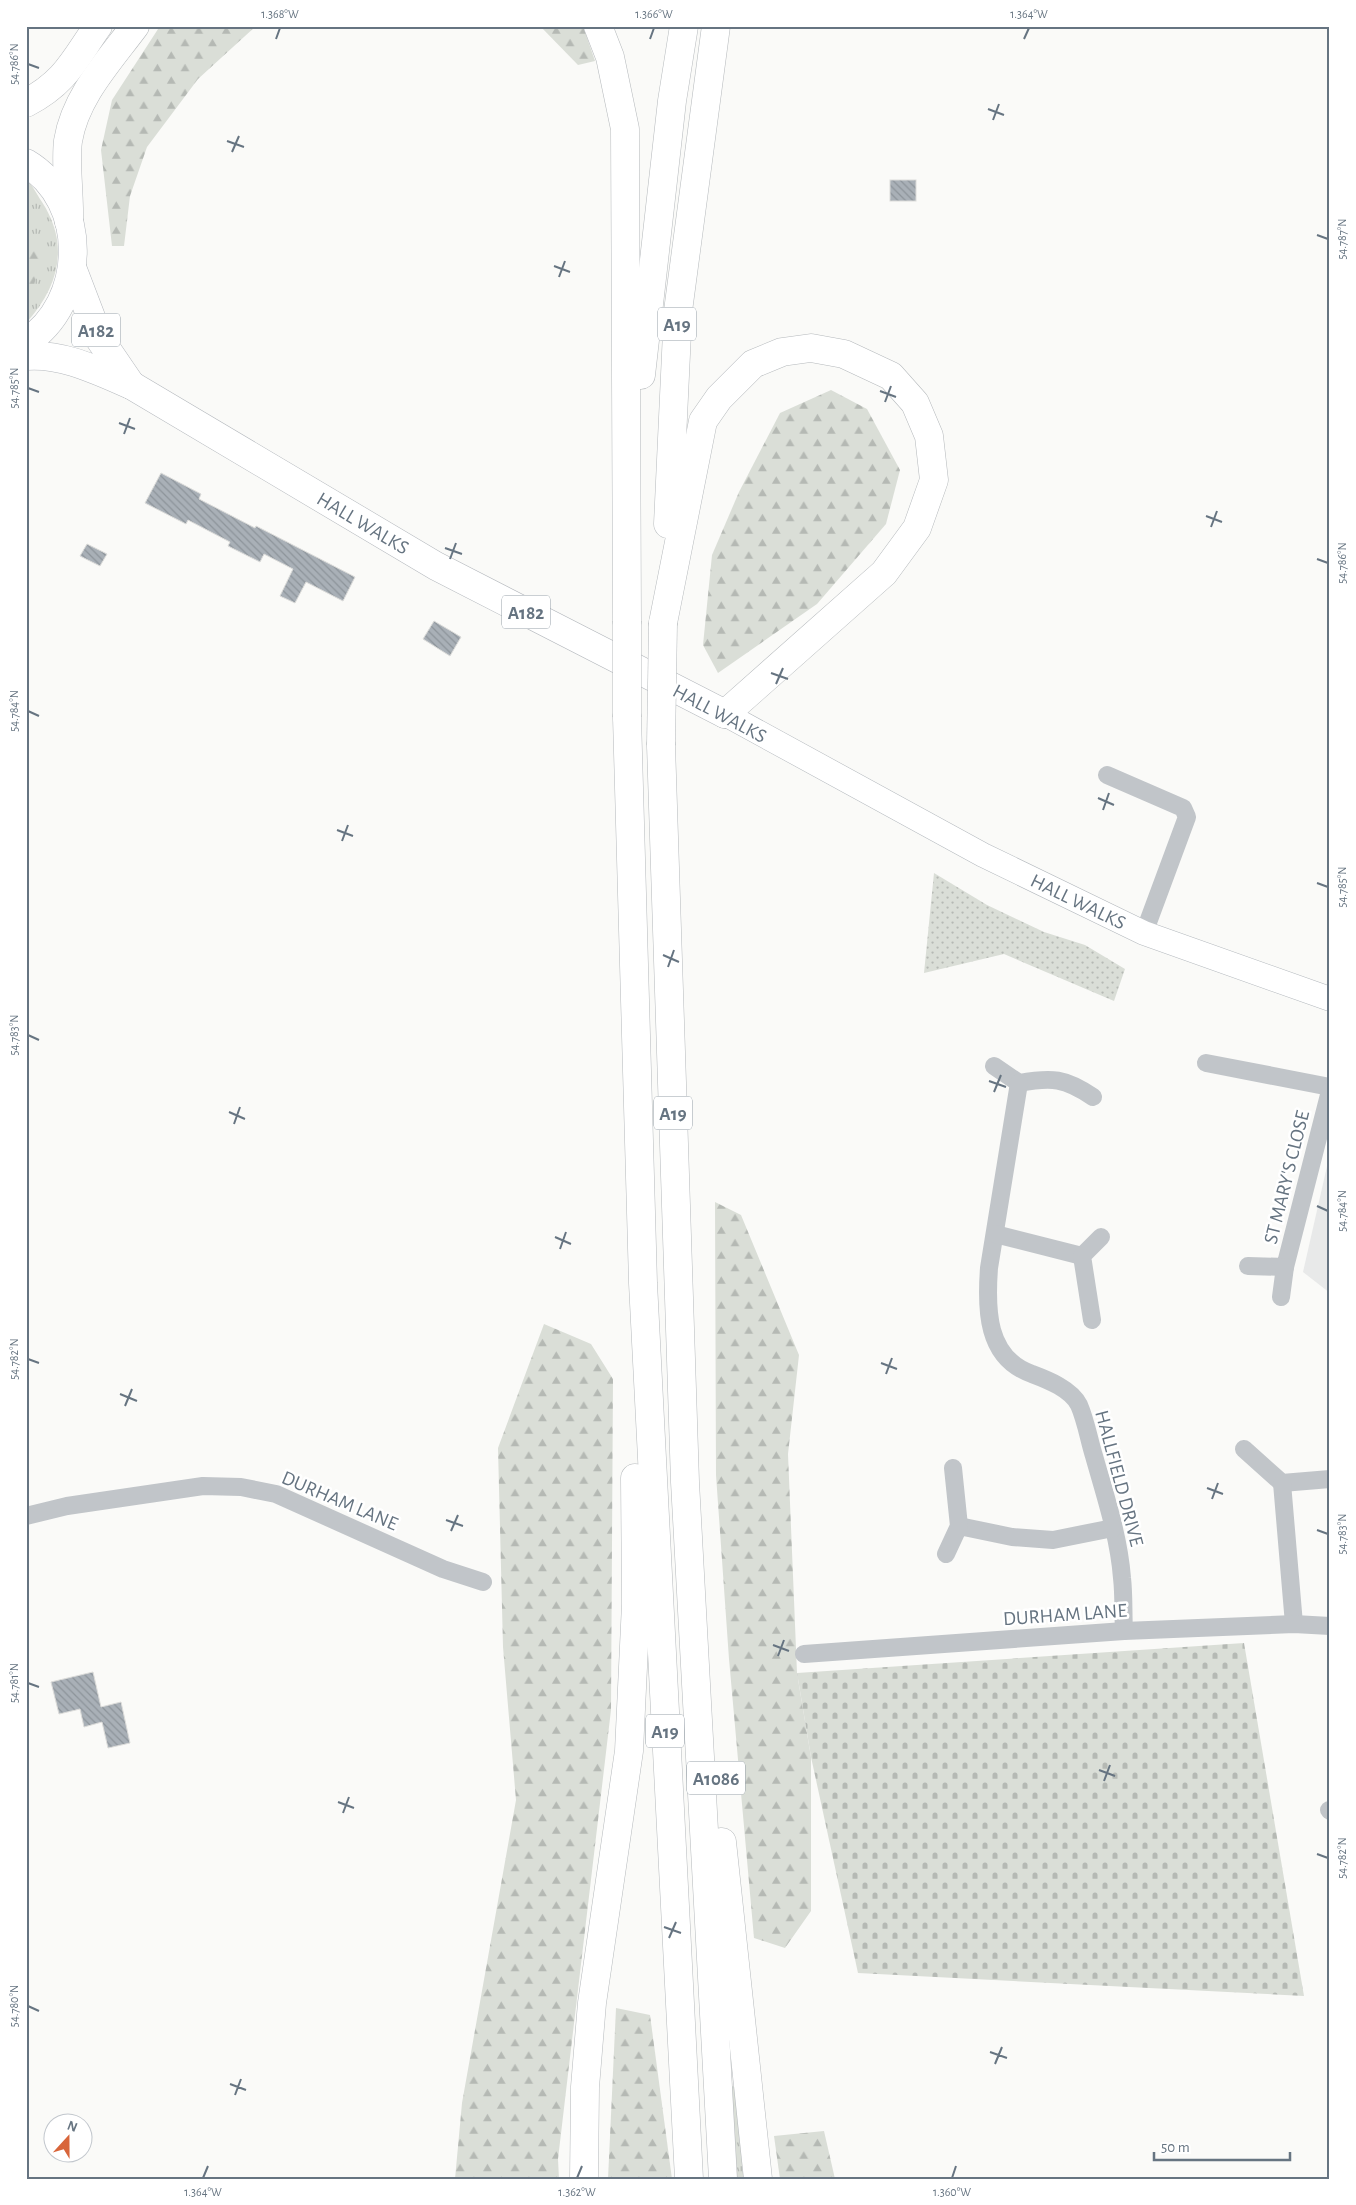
<svg xmlns="http://www.w3.org/2000/svg" width="1356" height="2205" font-family="'Alegreya Sans',sans-serif">
	<style>
		.built { fill: #e8e9e9 }
		.grass { fill: url(#grass-tufts) }
		.forest { fill: url(#forest-firs) }
		.cemetery { fill: url(#cemetery-stones) }
		.garden { fill: url(#garden-dots) }
		.building { fill: url(#building-back-hatch); stroke: #dcdcda }
		.lines { fill: none; stroke-linecap: round; stroke-linejoin: round }
		.secondary-casing { stroke: #b4b9be; stroke-width: 25 }
		.primary-casing { stroke: #b5b9be; stroke-width: 29 }
		.trunk-casing { stroke: #b5b9bc; stroke-width: 29 }
		.minor { stroke: #c1c5c9; stroke-width: 18 }
		.secondary { stroke: #fff; stroke-width: 24 }
		.primary { stroke: #fff; stroke-width: 28 }
		.trunk { stroke: #fff; stroke-width: 28 }
		.trunk-bridge-casing { stroke: #b5b9bc; stroke-width: 29; stroke-linecap: butt }
		.trunk-bridge { stroke: #fff; stroke-width: 28 }
		.ticks { fill: none; stroke: #667481; stroke-width: 2 }
		.labels { text-anchor: middle; stroke-width: 5; stroke-linejoin: round; paint-order: stroke }
		.shield { fill: #fff; stroke: #949ea7; stroke-width: 1 }
		.shield-label { font-size: 19px; font-weight: bold; fill: #667481 }
		.street-label { font-size: 20px; fill: #667481; stroke: #fff }
		.neatline { fill: none; stroke: #667481; stroke-width: 2 }
		.ticks-label { font-size: 12px; text-anchor: middle; fill: #667481 }
	</style>
	<defs>
		<pattern id="grass-tufts" width="24" height="20" patternUnits="userSpaceOnUse" patternTransform="scale(1.25)"><rect width="24" height="20" fill="#daded7"/><path d="M3 7l-1-3M5 7V3M7 7l1-3M15 17l-1-3M17 17v-4M19 17l1-3" fill="none" stroke="#b5b9b4"/></pattern>
		<pattern id="forest-firs" width="22" height="20" patternUnits="userSpaceOnUse" patternTransform="scale(1.25)"><rect width="22" height="20" fill="#daded7"/><path d="M5 1l3.5 6h-7zM16 11l3.5 6h-7z" fill="#b5b9b4"/></pattern>
		<pattern id="cemetery-stones" width="16" height="16" patternUnits="userSpaceOnUse" patternTransform="scale(1.25)"><rect width="16" height="16" fill="#daded7"/><path d="M2 7V4a2 2 0 0 1 4 0v3zM10 15v-3a2 2 0 0 1 4 0v3z" fill="#b5b9b4"/></pattern>
		<pattern id="garden-dots" width="8" height="8" patternUnits="userSpaceOnUse" patternTransform="scale(1.25)"><rect width="8" height="8" fill="#daded7"/><path d="M2 2h.1M6 6h.1" fill="none" stroke="#b5b9b4" stroke-width="1.8" stroke-linecap="round"/></pattern>
		<pattern id="building-back-hatch" width="6" height="6" patternUnits="userSpaceOnUse" patternTransform="scale(1.25)"><rect width="6" height="6" fill="#a9b0b7"/><path d="M-1 5l2 2M0 0l6 6M5-1l2 2" fill="none" stroke="#8d949a"/></pattern>
	</defs>
	<rect width="100%" height="100%" fill="#fafaf8"/>
	<polygon class="built" points="1330,1153 1330,1293 1303,1272"/>
	<g class="grass">
		<path d="M 26,180 C 33,185 37,195 42,202 C 70,245 59,287 26,323 Z"/>
		<polygon points="731,2086 737,2087 749,2179 737,2179"/>
	</g>
	<g class="forest">
		<polygon points="160,26 256,26 198,79 147,147 130,196 124,246 112,246 101,150 112,100"/>
		<polygon points="540,26 583,26 595,61 578,65"/>
		<polygon points="38,243 43,249 29,305 26,307 26,252"/>
		<polygon points="831,390 867,409 900,470 886,524 817,604 718,673 703,645 712,555 739,492 780,413"/>
		<polygon points="715,1202 741,1215 799,1355 788,1454 797,1673 811,1757 811,1911 785,1948 754,1938 729,1659 716,1475"/>
		<polygon points="544,1324 591,1344 613,1379 611,1710 558,2159 559,2179 455,2179 462,2103 516,1800 503,1647 498,1448"/>
		<polygon points="616,2008 650,2015 672,2179 608,2179"/>
		<polygon points="824,2131 835,2179 780,2179 774,2136"/>
	</g>
	<polygon class="cemetery" points="1244,1643 1304,1996 858,1973 811,1757 797,1673"/>
	<polygon class="garden" points="934,873 987,905 1044,932 1085,945 1125,969 1114,1001 1004,954 924,973"/>
	<g class="building">
		<rect x="890" y="180" width="26" height="21"/>
		<polygon points="161,473 201,494 199,499 255,528 256,526 355,577 343,601 306,582 295,603 280,596 293,569 264,554 260,562 228,546 230,542 188,520 186,524 145,503"/>
		<polygon points="87,544 107,554 100,566 80,556"/>
		<polygon points="434,621 461,637 450,656 423,639"/>
		<polygon points="93,1672 101,1707 121,1702 130,1743 108,1748 102,1722 84,1727 80,1709 59,1714 51,1682"/>
	</g>
	<g class="lines">
		<defs>
			<g id="secondary">
				<path id="s1" d="M 725,714 L 983,855 L 1144,933 L 1330,999"/>
			</g>
			<g id="primary">
				<path d="M 26,163 C 90,201 87,303 26,342"/>
				<polyline points="73,270 99,338 131,385"/>
				<path id="s2" d="M 26,356 C 63,353 98,371 131,385 L 436,566 L 725,714"/>
			</g>
			<g id="trunk">
				<polyline points="598,26 610,57 625,129 627,621"/>
				<path d="M 26,103 C 66,82 74,60 98,26"/>
				<path d="M 69,222 C 70,197 65,163 68,141 C 75,97 109,61 135,26"/>
				<polyline points="641,375 672,101 684,26"/>
				<polyline points="668,524 678,311 716,26"/>
				<polyline points="663,623 703,421 719,398 753,364 782,352 811,348 844,354 891,376 915,403 929,436 934,480 917,528 884,573 725,714"/>
				<polyline points="627,717 643,1283 689,2179"/>
				<polyline points="661,745 685,1482 723,2179"/>
				<polyline points="722,1842 758,2179"/>
				<polyline points="584,2179 585,2087 592,2003 629,1751 636,1604 635,1478"/>
			</g>
		</defs>
		<use href="#secondary" class="secondary-casing"/>
		<use href="#primary" class="primary-casing"/>
		<use href="#trunk" class="trunk-casing"/>
		<g class="minor">
			<polyline points="1107,775 1183,808 1187,817 1144,933"/>
			<polyline points="1206,1063 1330,1087"/>
			<path d="M 994,1066 L 1019,1083 C 1052,1077 1065,1078 1093,1097"/>
			<path d="M 1019,1083 L 989,1268 C 986,1309 986,1358 1032,1374 C 1048,1380 1071,1389 1079,1405 C 1086,1421 1089,1440 1094,1456 C 1105,1495 1119,1537 1122,1578 C 1124,1595 1123,1613 1124,1631"/>
			<polyline points="995,1234 1082,1256"/>
			<polyline points="1248,1266 1285,1267 1330,1091"/>
			<polyline points="1281,1297 1285,1267"/>
			<polyline points="1092,1320 1082,1256 1101,1237"/>
			<polyline points="1244,1449 1282,1483 1330,1479"/>
			<polyline points="1282,1483 1294,1624"/>
			<polyline points="26,1516 67,1506 203,1486 241,1487 276,1494 443,1569 483,1582"/>
			<polyline points="959,1526 1012,1537 1053,1540 1113,1528"/>
			<polyline points="946,1554 959,1526 953,1468"/>
			<polyline points="804,1654 1124,1631 1294,1624 1330,1626"/>
			<polyline points="1329,1810 1330,1811"/>
		</g>
		<use href="#secondary" class="secondary"/>
		<use href="#primary" class="primary"/>
		<use href="#trunk" class="trunk"/>
		<defs>
			<g id="trunk-bridge">
				<polyline points="627,717 627,621"/>
				<polyline points="661,745 663,623"/>
			</g>
		</defs>
		<use href="#trunk-bridge" class="trunk-bridge-casing"/>
		<use href="#trunk-bridge" class="trunk-bridge"/>
	</g>
	<path class="ticks" d="M 276,39 L 280,28M 650,39 L 654,28M 1024,39 L 1029,28M 28,64 L 39,68M 988,109 L 1004,115M 993,120 L 999,104M 227,141 L 244,147M 232,152 L 239,136M 1317,235 L 1328,239M 554,266 L 570,272M 559,277 L 565,261M 28,388 L 39,392M 880,391 L 896,397M 885,402 L 891,386M 119,423 L 135,429M 124,434 L 130,418M 1206,516 L 1222,522M 1211,527 L 1217,511M 445,548 L 462,554M 450,559 L 456,543M 1317,559 L 1328,563M 771,673 L 788,679M 776,684 L 783,668M 28,711 L 39,716M 1098,798 L 1114,805M 1103,810 L 1109,793M 337,830 L 353,836M 342,841 L 348,825M 1317,883 L 1328,887M 663,955 L 679,962M 668,967 L 674,950M 28,1035 L 39,1040M 989,1081 L 1006,1087M 994,1092 L 1001,1075M 229,1112 L 245,1119M 234,1124 L 240,1107M 1317,1206 L 1328,1211M 555,1237 L 571,1244M 560,1249 L 566,1232M 28,1359 L 39,1363M 881,1363 L 897,1369M 886,1374 L 892,1358M 120,1394 L 137,1401M 125,1406 L 132,1389M 1207,1488 L 1223,1494M 1212,1499 L 1218,1483M 446,1520 L 463,1526M 1317,1530 L 1328,1534M 451,1531 L 458,1515M 773,1645 L 789,1651M 778,1656 L 784,1640M 28,1683 L 39,1687M 1099,1770 L 1115,1776M 1104,1781 L 1110,1765M 338,1802 L 354,1808M 343,1813 L 349,1797M 1317,1854 L 1328,1858M 664,1927 L 681,1933M 669,1938 L 676,1922M 28,2006 L 39,2011M 990,2052 L 1007,2058M 995,2064 L 1002,2047M 230,2084 L 246,2090M 235,2095 L 241,2079M 203,2178 L 208,2166M 577,2178 L 582,2166M 952,2178 L 956,2166"/>
	<g class="labels">
		<g class="shield">
			<rect x="658" y="307.5" width="38" height="33" rx="4"/>
			<rect x="72" y="313.5" width="48" height="33" rx="4"/>
			<rect x="502" y="595.5" width="48" height="33" rx="4"/>
			<rect x="654" y="1096.5" width="38" height="33" rx="4"/>
			<rect x="646" y="1714.5" width="38" height="33" rx="4"/>
			<rect x="687" y="1761.5" width="58" height="33" rx="4"/>
		</g>
		<g class="shield-label">
			<text x="677" y="331">A19</text>
			<text x="96" y="337">A182</text>
			<text x="526" y="619">A182</text>
			<text x="673" y="1120">A19</text>
			<text x="665" y="1738">A19</text>
			<text x="716" y="1785">A1086</text>
		</g>
		<g class="street-label">
			<text dy="7" stroke="none"><textPath href="#s2" startOffset="380">HALL WALKS</textPath></text>
			<text transform="translate(720 713) rotate(28)" y="7">HALL WALKS</text>
			<text dy="7" stroke="none"><textPath href="#s1" startOffset="400">HALL WALKS</textPath></text>
			<text transform="translate(1286 1177) rotate(-76)" y="7">ST MARY'S CLOSE</text>
			<text transform="translate(1120 1478) rotate(75)" y="7">HALLFIELD DRIVE</text>
			<text transform="translate(340 1500) rotate(23)" y="7">DURHAM LANE</text>
			<text transform="translate(1065 1614) rotate(-4)" y="7">DURHAM LANE</text>
		</g>
	</g>
	<rect width="1356" height="2205" fill="none" stroke="#ffffff" stroke-width="55"/>
	<g transform="translate(68 2138) rotate(21)"><circle r="24" fill="#ffffff" stroke="#c2c7cd"/>
	<path d="M0-4L9 19L0 12L-9 19Z" fill="#d8653a"/>
	<text y="-8" font-size="14" font-weight="bold" text-anchor="middle" fill="#667481">N</text>
	</g>
	<path d="M1154 2152v8h136v-8" fill="none" stroke="#667481" stroke-width="2.5"/>
	<text x="1161" y="2152" font-size="15" fill="#667481" stroke="#ffffff" stroke-width="4" paint-order="stroke">50 m</text>
	<rect x="28" y="28" width="1300" height="2150" class="neatline"/>
	<g class="ticks-label">
		<text x="280" y="18">1.368°W</text>
		<text x="654" y="18">1.366°W</text>
		<text x="1029" y="18">1.364°W</text>
		<text transform="translate(14 64) rotate(-90)" y="4">54.786°N</text>
		<text transform="translate(1342 239) rotate(-90)" y="4">54.787°N</text>
		<text transform="translate(14 388) rotate(-90)" y="4">54.785°N</text>
		<text transform="translate(1342 563) rotate(-90)" y="4">54.786°N</text>
		<text transform="translate(14 711) rotate(-90)" y="4">54.784°N</text>
		<text transform="translate(1342 887) rotate(-90)" y="4">54.785°N</text>
		<text transform="translate(14 1035) rotate(-90)" y="4">54.783°N</text>
		<text transform="translate(1342 1211) rotate(-90)" y="4">54.784°N</text>
		<text transform="translate(14 1359) rotate(-90)" y="4">54.782°N</text>
		<text transform="translate(1342 1534) rotate(-90)" y="4">54.783°N</text>
		<text transform="translate(14 1683) rotate(-90)" y="4">54.781°N</text>
		<text transform="translate(1342 1858) rotate(-90)" y="4">54.782°N</text>
		<text transform="translate(14 2006) rotate(-90)" y="4">54.780°N</text>
		<text x="203" y="2196">1.364°W</text>
		<text x="577" y="2196">1.362°W</text>
		<text x="952" y="2196">1.360°W</text>
	</g>
</svg>
